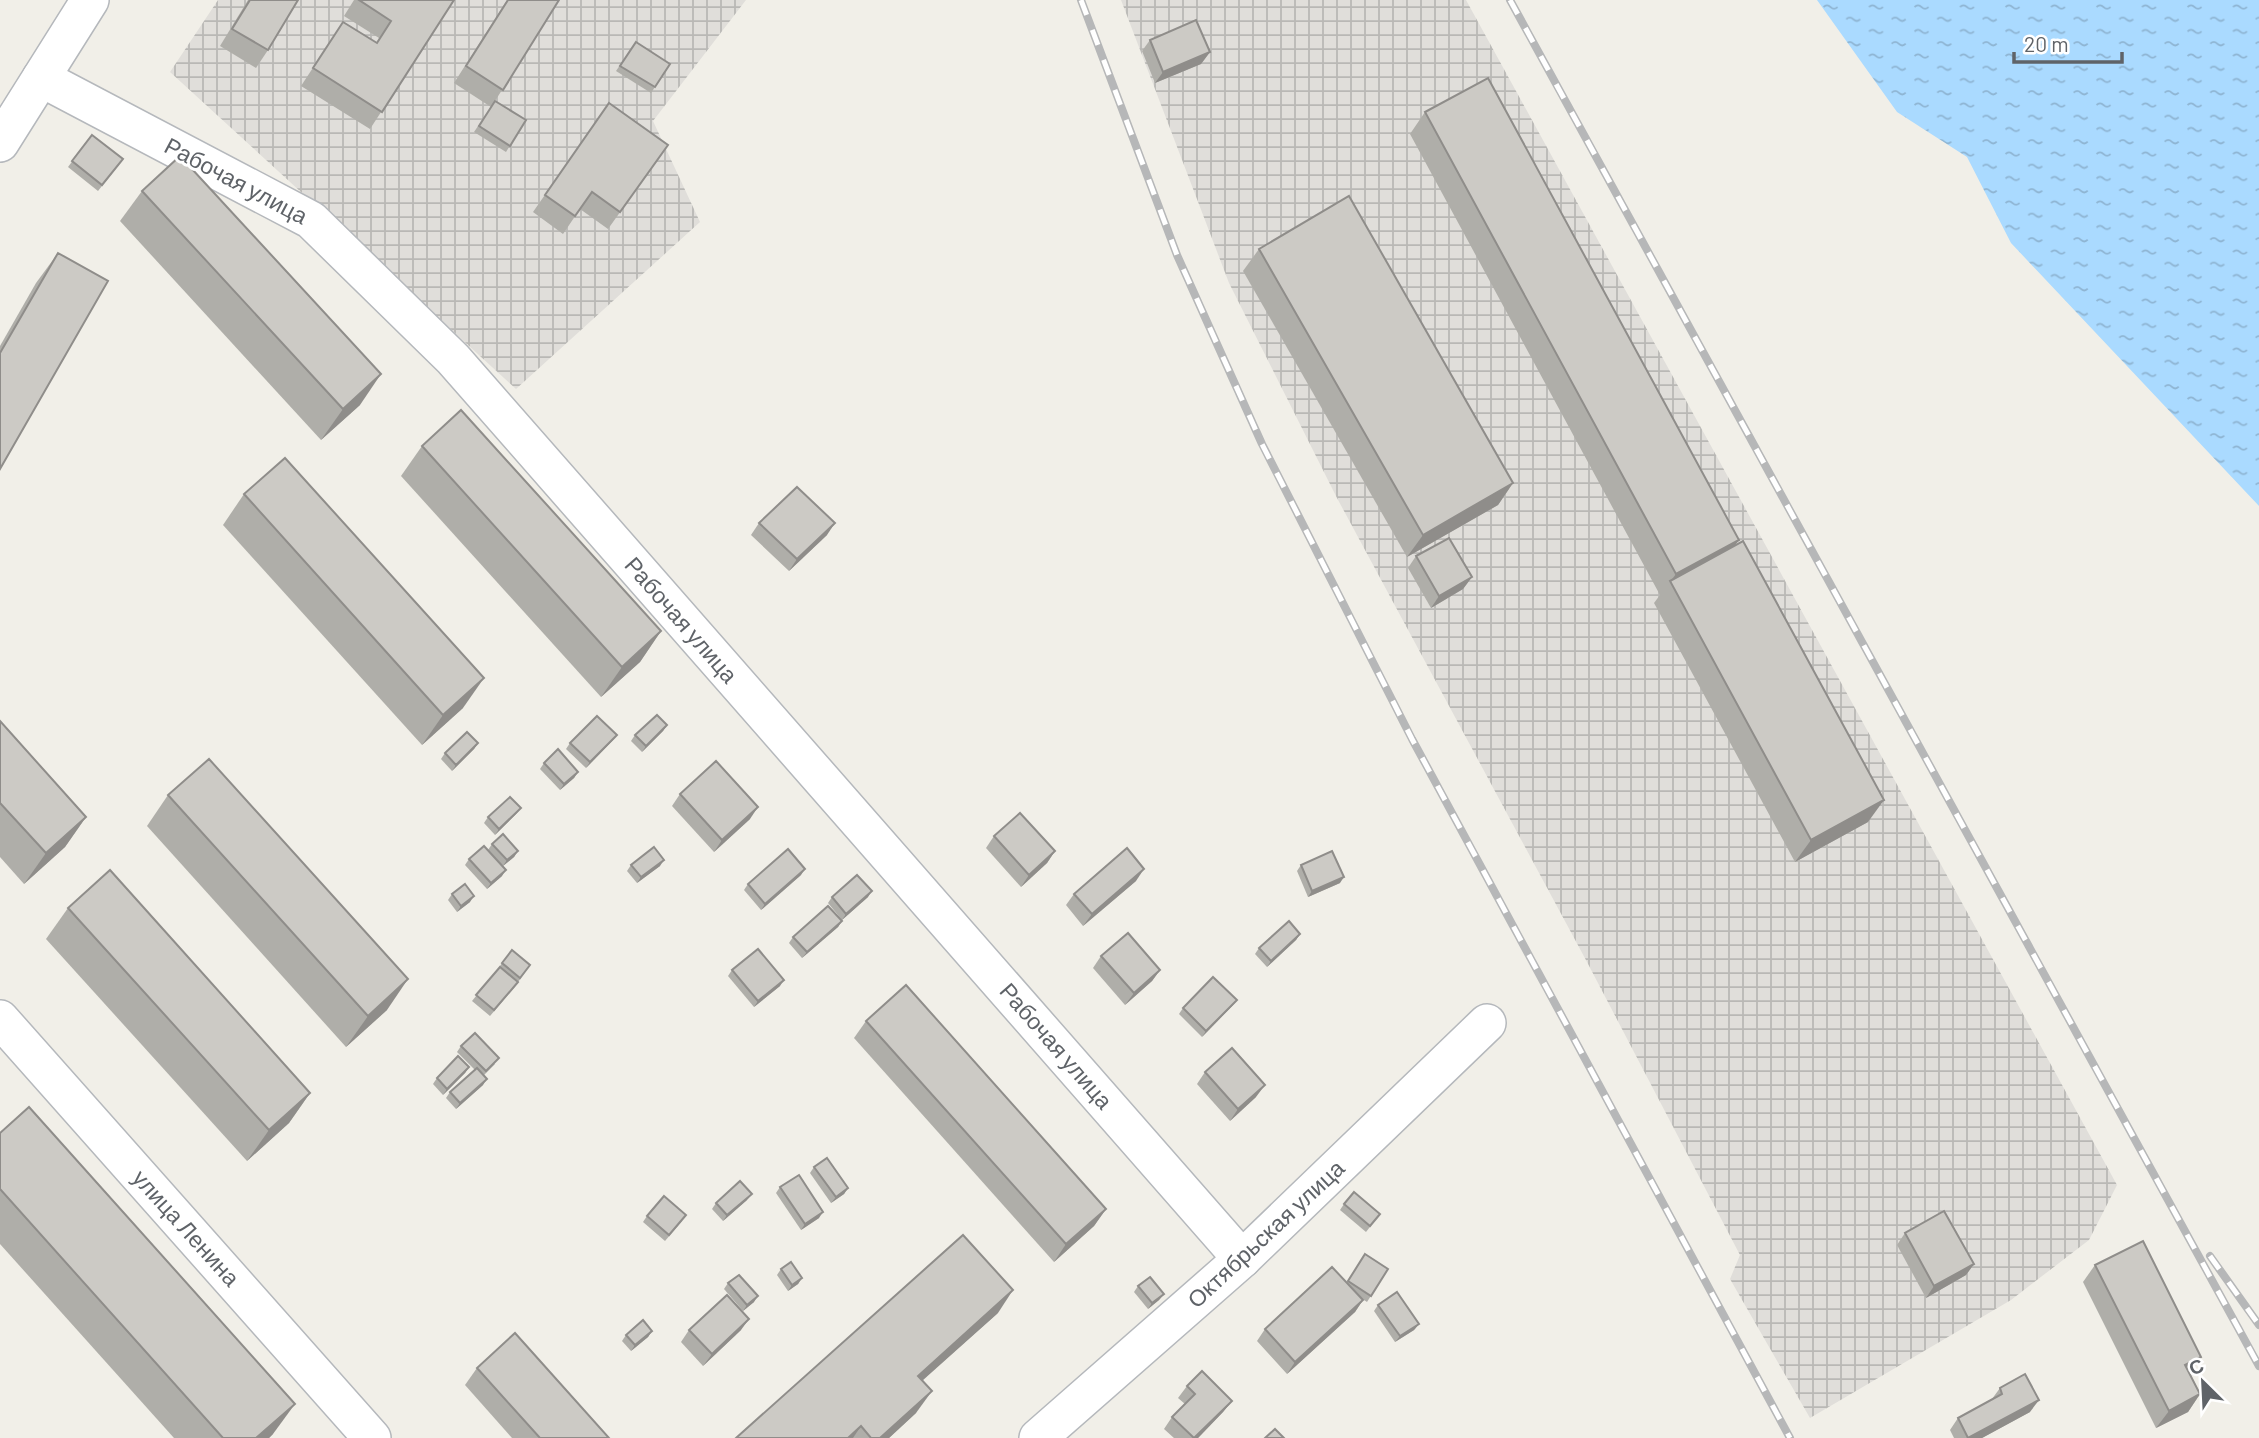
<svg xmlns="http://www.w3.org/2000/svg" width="2259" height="1438" font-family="Barlow,sans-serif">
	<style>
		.industrial { fill: url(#industrial-grid) }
		.water { fill: url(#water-ripples) }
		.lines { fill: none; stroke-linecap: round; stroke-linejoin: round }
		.minor-casing { stroke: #b5b8bc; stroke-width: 40 }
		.minor { stroke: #fff; stroke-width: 37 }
		.rail-casing { stroke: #b6b7b8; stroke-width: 8 }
		.rail { stroke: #fff; stroke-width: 5; stroke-dasharray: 16; stroke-linecap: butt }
		.wall { fill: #afaea9 }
		.shaded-wall { fill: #8f8d8a }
		.building { fill: #cccac5; stroke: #8f8d8a; stroke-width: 2 }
		.labels { text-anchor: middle; stroke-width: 6; stroke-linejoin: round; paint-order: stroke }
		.street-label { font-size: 23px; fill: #5f6368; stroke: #fff }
	</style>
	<defs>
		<pattern id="industrial-grid" width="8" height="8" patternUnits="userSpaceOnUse" patternTransform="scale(1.75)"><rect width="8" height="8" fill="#e0deda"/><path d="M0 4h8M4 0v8" fill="none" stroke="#b9b8b5"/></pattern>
		<pattern id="water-ripples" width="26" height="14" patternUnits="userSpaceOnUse" patternTransform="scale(1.75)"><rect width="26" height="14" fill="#aadaff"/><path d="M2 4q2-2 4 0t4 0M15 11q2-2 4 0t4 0" fill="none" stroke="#8eb4d2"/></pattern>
	</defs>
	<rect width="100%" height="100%" fill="#f1efe8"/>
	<g class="industrial">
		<polygon points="218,0 746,0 653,121 700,222 516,389 170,72"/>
		<polygon points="1121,0 1466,0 2117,1185 2089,1240 2011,1300 1810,1418 1730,1279 1740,1255 1587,962 1337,498 1229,283"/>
	</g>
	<polygon class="water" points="1817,0 2259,0 2259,506 2011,243 1967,157 1897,112"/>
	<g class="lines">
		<defs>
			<g id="minor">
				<polyline points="41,78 311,220 453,359 1242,1259"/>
				<polyline points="0,143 90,0"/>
				<polyline points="0,1019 372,1438"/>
				<polyline points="1038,1438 1242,1259 1487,1023"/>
			</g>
		</defs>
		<use href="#minor" class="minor-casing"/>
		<use href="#minor" class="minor"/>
		<defs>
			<g id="rail">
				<polyline points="1081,0 1177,255 1262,444 1412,739 1790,1438"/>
				<polyline points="1510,0 2259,1366"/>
				<polyline points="2210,1256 2259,1325"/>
			</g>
		</defs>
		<use href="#rail" class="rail-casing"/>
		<use href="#rail" class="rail"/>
	</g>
	<g class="wall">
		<polygon points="248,0 298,0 268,50 256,68 220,46"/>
		<polygon points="354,0 454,0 370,129 301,86 343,22 376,43 379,38 344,16"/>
		<polygon points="507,0 559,0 495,101 526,120 506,152 474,132 491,107 454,83"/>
		<polygon points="1150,40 1210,52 1201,64 1155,83 1142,51"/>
		<polygon points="636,42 670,64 651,93 616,71"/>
		<polygon points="609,103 668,145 608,229 580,209 563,234 533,212"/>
		<polygon points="1425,112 1735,545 1868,822 1795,862 1654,603 1660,595 1410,134"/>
		<polygon points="92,135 123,159 98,191 68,167"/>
		<polygon points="142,191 360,405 321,440 120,221"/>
		<polygon points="1259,249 1513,483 1498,505 1407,557 1243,271"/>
		<polygon points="58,253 0,469 0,346 36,283"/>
		<polygon points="422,446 661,631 640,662 601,697 401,476"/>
		<polygon points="244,494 463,708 422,745 223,525"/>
		<polygon points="759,523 827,535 789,571 751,535"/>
		<polygon points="1416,556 1472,577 1463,589 1431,608 1408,568"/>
		<polygon points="0,721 86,817 65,847 24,884 0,857"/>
		<polygon points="667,725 663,731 642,752 631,741 635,735"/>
		<polygon points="617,735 612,741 586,768 566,749 570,743"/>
		<polygon points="478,743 474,749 452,771 441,759 445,753"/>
		<polygon points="544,763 578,772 574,778 560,790 540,769"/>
		<polygon points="680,794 750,819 714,852 672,806"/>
		<polygon points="168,795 387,1010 346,1047 147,826"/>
		<polygon points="521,808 516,814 495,835 484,823 488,817"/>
		<polygon points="994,836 1055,851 1047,863 1021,887 986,848"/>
		<polygon points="492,844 518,851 514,857 503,866 488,850"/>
		<polygon points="469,859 502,876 487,889 465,865"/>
		<polygon points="631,865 660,866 637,883 627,871"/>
		<polygon points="1301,865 1340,883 1308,897 1297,871"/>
		<polygon points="801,875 761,910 744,890 748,884"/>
		<polygon points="1136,881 1083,926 1066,905 1074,894"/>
		<polygon points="452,894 470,902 457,912 448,900"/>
		<polygon points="832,897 868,897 842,920 828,903"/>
		<polygon points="68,908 310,1093 289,1123 247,1161 46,939"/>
		<polygon points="842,921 838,927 802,958 789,943 793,937"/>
		<polygon points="1300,934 1296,940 1267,967 1255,954 1259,948"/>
		<polygon points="1101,956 1160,970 1152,981 1125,1005 1093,968"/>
		<polygon points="502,963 530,965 514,988 490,1016 472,1001 498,969"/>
		<polygon points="732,970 780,986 754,1007 728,976"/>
		<polygon points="1237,1000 1232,1006 1202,1037 1179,1014 1183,1008"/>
		<polygon points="866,1021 1106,1209 1094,1226 1054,1262 854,1038"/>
		<polygon points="461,1046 495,1064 484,1075 483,1085 456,1109 446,1098 450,1092 475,1070 457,1052"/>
		<polygon points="469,1067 465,1073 443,1095 433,1084 437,1078"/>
		<polygon points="1205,1072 1256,1097 1230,1121 1197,1084"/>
		<polygon points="0,1133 273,1434 269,1438 174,1438 0,1244"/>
		<polygon points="814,1167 848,1188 844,1194 831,1203 810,1173"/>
		<polygon points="780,1187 819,1218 801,1230 776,1193"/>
		<polygon points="747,1200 723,1221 712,1209 716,1203"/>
		<polygon points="1344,1204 1380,1214 1366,1232 1340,1210"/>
		<polygon points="647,1216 682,1221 665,1241 643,1222"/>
		<polygon points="1905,1233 1974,1264 1966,1275 1926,1298 1897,1245"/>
		<polygon points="1365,1254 1388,1269 1367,1302 1361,1298 1363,1300 1355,1312 1287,1374 1257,1341 1265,1329 1347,1282"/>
		<polygon points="2095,1265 2190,1373 2200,1394 2188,1412 2156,1428 2083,1282"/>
		<polygon points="781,1269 802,1278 798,1284 788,1291 777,1275"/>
		<polygon points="728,1283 754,1302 743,1311 724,1289"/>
		<polygon points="1138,1286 1164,1294 1159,1300 1148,1309 1134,1292"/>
		<polygon points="1378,1305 1419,1324 1414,1330 1395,1342 1374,1311"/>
		<polygon points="998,1313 922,1380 916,1413 889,1438 736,1438"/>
		<polygon points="689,1330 741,1330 703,1366 681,1342"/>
		<polygon points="652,1331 648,1337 631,1351 622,1341 626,1335"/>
		<polygon points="477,1368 609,1438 512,1438 465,1385"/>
		<polygon points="1187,1386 1232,1401 1223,1412 1198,1438 1174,1438 1164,1429 1172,1417 1185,1404 1178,1398"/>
		<polygon points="2000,1388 2030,1412 1982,1438 1954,1438 1950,1430 1958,1418 1992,1399"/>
	</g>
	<g class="shaded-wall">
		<polygon points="1210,52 1201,64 1155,83 1163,72"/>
		<polygon points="381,374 360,405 321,440 343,409"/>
		<polygon points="1513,483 1498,505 1407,557 1423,535"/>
		<polygon points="835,523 827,535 789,571 797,559"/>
		<polygon points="1739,540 1723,562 1670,582 1676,574"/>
		<polygon points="1472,577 1463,589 1431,608 1439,596"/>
		<polygon points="661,631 640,662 601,697 622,667"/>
		<polygon points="484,678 463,708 422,745 443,715"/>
		<polygon points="667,725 663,731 642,752 646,746"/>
		<polygon points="617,735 612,741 586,768 590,762"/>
		<polygon points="478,743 474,749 452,771 456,765"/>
		<polygon points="578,772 574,778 560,790 564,784"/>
		<polygon points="1884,800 1868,822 1795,862 1811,840"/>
		<polygon points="758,807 750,819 714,852 722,840"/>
		<polygon points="521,808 516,814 495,835 499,829"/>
		<polygon points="86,817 65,847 24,884 46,853"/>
		<polygon points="518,851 514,857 503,866 507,860"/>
		<polygon points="1055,851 1047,863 1021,887 1029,875"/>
		<polygon points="664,860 660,866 637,883 641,877"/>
		<polygon points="805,869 801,875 761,910 765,904"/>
		<polygon points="1144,869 1136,881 1083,926 1092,914"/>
		<polygon points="506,870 502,876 487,889 491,883"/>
		<polygon points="1344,877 1340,883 1308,897 1312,891"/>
		<polygon points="872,891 868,897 842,920 846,914"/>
		<polygon points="474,896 470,902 457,912 461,906"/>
		<polygon points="842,921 838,927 802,958 807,952"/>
		<polygon points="1300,934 1296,940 1267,967 1271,961"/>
		<polygon points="1160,970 1152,981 1125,1005 1134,993"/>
		<polygon points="408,979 387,1010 346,1047 368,1016"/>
		<polygon points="784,980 780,986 754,1007 758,1001"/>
		<polygon points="1237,1000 1232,1006 1202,1037 1206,1031"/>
		<polygon points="469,1067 465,1073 443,1095 447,1089"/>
		<polygon points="487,1079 483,1085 456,1109 460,1103"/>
		<polygon points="1265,1085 1256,1097 1230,1121 1238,1109"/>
		<polygon points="310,1093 289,1123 247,1161 269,1130"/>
		<polygon points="848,1188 844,1194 831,1203 836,1197"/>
		<polygon points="752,1194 747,1200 723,1221 727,1215"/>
		<polygon points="1106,1209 1094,1226 1054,1262 1066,1244"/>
		<polygon points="823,1212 819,1218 801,1230 805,1224"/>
		<polygon points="1974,1264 1966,1275 1926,1298 1934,1286"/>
		<polygon points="802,1278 798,1284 788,1291 792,1285"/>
		<polygon points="1013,1290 998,1313 903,1398 918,1376"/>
		<polygon points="1164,1294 1159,1300 1148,1309 1152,1303"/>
		<polygon points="758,1296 754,1302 743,1311 747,1305"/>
		<polygon points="1363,1300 1355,1312 1287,1374 1295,1362"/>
		<polygon points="749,1319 741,1330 703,1366 712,1354"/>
		<polygon points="1419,1324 1414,1330 1395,1342 1400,1336"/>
		<polygon points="652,1331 648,1337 631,1351 635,1345"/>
		<polygon points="2201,1357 2189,1374 2185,1365"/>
		<polygon points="932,1391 916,1413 889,1438 880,1438"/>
		<polygon points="2200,1394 2188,1412 2156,1428 2169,1411"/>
		<polygon points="2039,1400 2030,1412 1982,1438 1968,1438"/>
		<polygon points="1232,1401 1223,1412 1198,1438 1195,1438"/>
		<polygon points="295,1404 273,1434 269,1438 256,1438"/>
		<polygon points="861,1426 853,1438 848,1438"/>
	</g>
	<g class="building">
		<polygon points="250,0 298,0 268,50 232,29"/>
		<polygon points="359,0 454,0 382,112 313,68 343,22 377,43 391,21"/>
		<polygon points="508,0 559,0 503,90 466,66"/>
		<polygon points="1196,20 1210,52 1163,72 1150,40"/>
		<polygon points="636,42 670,64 655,87 620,66"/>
		<polygon points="1488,78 1739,540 1676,574 1425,112"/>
		<polygon points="495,101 526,120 510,146 479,126"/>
		<polygon points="609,103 668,145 620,212 592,192 575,216 545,195"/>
		<polygon points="92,135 123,159 102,185 72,161"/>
		<polygon points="180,156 381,374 343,409 142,191"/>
		<polygon points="1349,196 1513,483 1423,535 1259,249"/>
		<polygon points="58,253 108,281 0,469 0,353"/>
		<polygon points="461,410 661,631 622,667 422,446"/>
		<polygon points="285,458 484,678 443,715 244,494"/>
		<polygon points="797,487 835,523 797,559 759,523"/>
		<polygon points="1449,538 1472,577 1439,596 1416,556"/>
		<polygon points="1743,541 1884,800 1811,840 1670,581"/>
		<polygon points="657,715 667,725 646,746 635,735"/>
		<polygon points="597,716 617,735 590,762 570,743"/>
		<polygon points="0,721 86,817 46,853 0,803"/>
		<polygon points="467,732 478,743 456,765 445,753"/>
		<polygon points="558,749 578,772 564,784 544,763"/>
		<polygon points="209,759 408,979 368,1016 168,795"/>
		<polygon points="716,761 758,807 722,840 680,794"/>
		<polygon points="510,797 521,808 499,829 488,817"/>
		<polygon points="1020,813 1055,851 1029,875 994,836"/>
		<polygon points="503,834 518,851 507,860 492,844"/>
		<polygon points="484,846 506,870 491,883 469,859"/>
		<polygon points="654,847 664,860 641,877 631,865"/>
		<polygon points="1127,848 1144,869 1092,914 1074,894"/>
		<polygon points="788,849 805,869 765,904 748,884"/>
		<polygon points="1332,851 1344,877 1312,891 1301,865"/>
		<polygon points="110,870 310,1093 269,1130 68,908"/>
		<polygon points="857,875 872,891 846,914 832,897"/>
		<polygon points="465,884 474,896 461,906 452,894"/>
		<polygon points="828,906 842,921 807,952 793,937"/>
		<polygon points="1289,921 1300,934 1271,961 1259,948"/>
		<polygon points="1128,933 1160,970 1134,993 1101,956"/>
		<polygon points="758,949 784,980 758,1001 732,970"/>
		<polygon points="512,950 530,965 520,978 502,963"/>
		<polygon points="500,967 518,982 494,1010 476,995"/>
		<polygon points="1213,977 1237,1000 1206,1031 1183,1008"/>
		<polygon points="906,985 1106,1209 1066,1244 866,1021"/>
		<polygon points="475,1033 499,1058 486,1071 461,1046"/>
		<polygon points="1232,1048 1265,1085 1238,1109 1205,1072"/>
		<polygon points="458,1056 469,1067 447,1089 437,1078"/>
		<polygon points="477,1068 487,1079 460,1103 450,1092"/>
		<polygon points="29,1107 295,1404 256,1438 223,1438 0,1189 0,1133"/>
		<polygon points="827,1158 848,1188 836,1197 814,1167"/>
		<polygon points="799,1175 823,1212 805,1224 780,1187"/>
		<polygon points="740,1181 752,1194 727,1215 716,1203"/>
		<polygon points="1354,1192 1380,1214 1370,1226 1344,1204"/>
		<polygon points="664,1196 686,1215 669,1235 647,1216"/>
		<polygon points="1944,1211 1974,1264 1934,1286 1905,1233"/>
		<polygon points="963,1235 1013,1290 918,1376 932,1391 880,1438 871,1438 861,1426 848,1438 736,1438"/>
		<polygon points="2143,1241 2201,1357 2185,1365 2200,1394 2169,1411 2095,1265"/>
		<polygon points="1365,1254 1388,1269 1371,1296 1348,1281"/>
		<polygon points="791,1262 802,1278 792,1285 781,1269"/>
		<polygon points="1332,1267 1363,1300 1295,1362 1265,1329"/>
		<polygon points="739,1275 758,1296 747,1305 728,1283"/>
		<polygon points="1150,1277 1164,1294 1152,1303 1138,1286"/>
		<polygon points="1397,1292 1419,1324 1400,1336 1378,1305"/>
		<polygon points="727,1295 749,1319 712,1354 689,1330"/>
		<polygon points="643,1320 652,1331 635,1345 626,1335"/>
		<polygon points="515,1333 609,1438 540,1438 477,1368"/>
		<polygon points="1202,1371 1232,1401 1194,1438 1172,1417 1195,1394 1187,1386"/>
		<polygon points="2025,1374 2039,1400 1968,1438 1958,1418 2002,1394 2000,1388"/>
		<polygon points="1275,1429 1284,1438 1265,1438"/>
	</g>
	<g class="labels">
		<g class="street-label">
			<text transform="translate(236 181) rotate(28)" y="8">Рабочая улица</text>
			<text transform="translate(681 620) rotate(49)" y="8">Рабочая улица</text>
			<text transform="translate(1056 1046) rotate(49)" y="8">Рабочая улица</text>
			<text transform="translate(186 1228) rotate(48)" y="8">улица Ленина</text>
			<text transform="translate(1266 1234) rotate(-43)" y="8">Октябрьская улица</text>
		</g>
	</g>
	<g transform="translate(2203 1382) rotate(336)" stroke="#ffffff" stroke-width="5" paint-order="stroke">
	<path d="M0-5L12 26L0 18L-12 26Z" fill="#5f6368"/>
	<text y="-10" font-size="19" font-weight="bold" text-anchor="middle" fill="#5f6368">С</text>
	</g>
	<path d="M2014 52v10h108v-10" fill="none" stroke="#5f6368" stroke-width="3.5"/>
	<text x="2024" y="52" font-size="21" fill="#5f6368" stroke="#ffffff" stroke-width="5" paint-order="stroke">20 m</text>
</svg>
